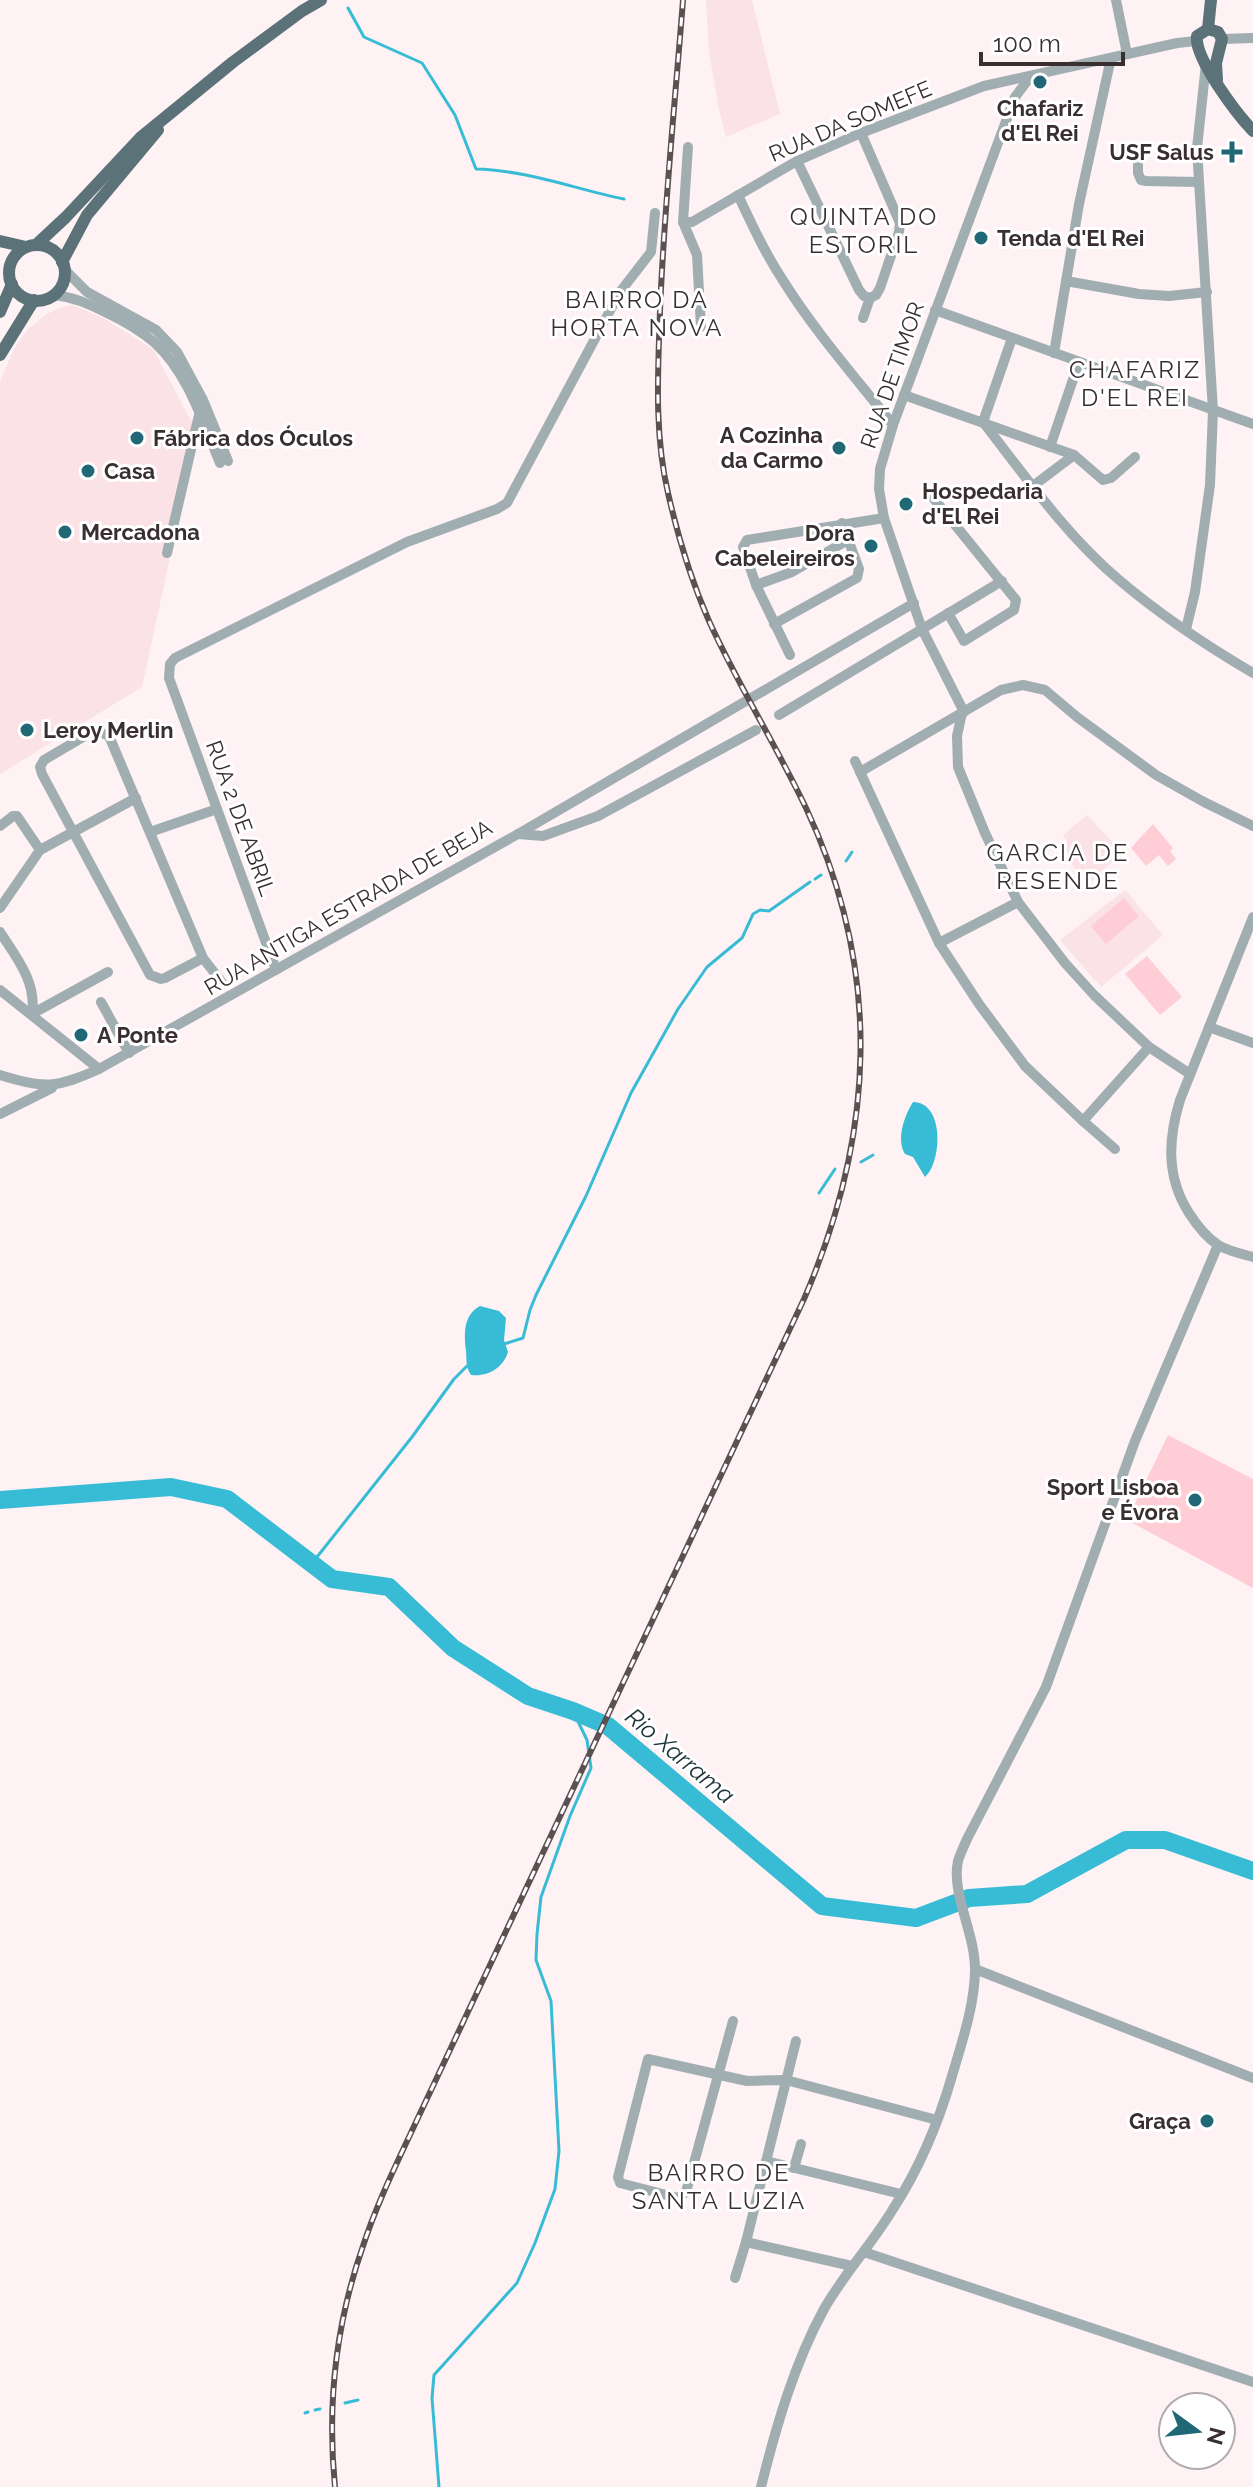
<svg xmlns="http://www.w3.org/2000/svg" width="1253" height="2487" font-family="Raleway,sans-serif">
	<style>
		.built { fill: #fae2e6 }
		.green { fill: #fecdd5 }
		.water { fill: #38bcd6 }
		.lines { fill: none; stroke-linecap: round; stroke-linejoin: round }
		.stream { stroke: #38bcd6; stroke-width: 3 }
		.river { stroke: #38bcd6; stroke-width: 18 }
		.minor { stroke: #a1aeb1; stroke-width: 10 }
		.major { stroke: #5b7278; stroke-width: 12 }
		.rail-casing { stroke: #5b5052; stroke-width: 6 }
		.rail { stroke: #fff; stroke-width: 3; stroke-dasharray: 9; stroke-linecap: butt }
		.poi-dot { fill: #216877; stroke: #fff; stroke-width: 3 }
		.labels { text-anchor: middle; stroke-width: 6; stroke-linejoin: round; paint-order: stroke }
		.poi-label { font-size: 22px; font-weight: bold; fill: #392e30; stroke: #fff; text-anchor: start }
		.street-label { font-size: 22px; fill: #392e30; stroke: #fff }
		.neighbourhood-label { font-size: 24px; letter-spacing: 2px; fill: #392e30; stroke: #fff }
		.water-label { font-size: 24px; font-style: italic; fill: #1e3439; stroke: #fff }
	</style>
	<rect width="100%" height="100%" fill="#fef2f4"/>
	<g class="built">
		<polygon points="706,0 752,0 780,114 726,137 718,105 709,52"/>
		<polygon points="72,305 103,318 153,349 197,432 142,687 0,774 0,382 14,349 28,329 47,314 61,307"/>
		<polygon points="1087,815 1117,847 1108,845 1107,849 1122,853 1089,883 1065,857 1067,840 1063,835"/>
		<polygon points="1125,890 1163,935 1101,987 1060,940"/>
	</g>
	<g class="green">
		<polygon points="1153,824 1173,848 1170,851 1176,859 1168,866 1159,855 1146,866 1131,848"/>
		<polygon points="1124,898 1139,916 1106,944 1091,926"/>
		<polygon points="1147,956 1182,997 1160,1015 1125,974"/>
		<polygon points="1168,1435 1253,1479 1253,1588 1127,1520"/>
	</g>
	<g class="water">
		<path d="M 913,1102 C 945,1102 942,1163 925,1177 L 913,1157 L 905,1154 C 896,1140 904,1116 913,1102 Z"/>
		<path d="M 480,1306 L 499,1311 L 506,1318 L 504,1340 L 508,1352 C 503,1368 488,1377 471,1375 C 465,1366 467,1361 466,1351 C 464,1334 463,1315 480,1306 Z"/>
	</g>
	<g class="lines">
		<g class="stream">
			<path d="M 348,8 L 364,37 L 422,63 L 455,115 L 476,169 C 526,170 575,189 624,199"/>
			<polyline points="846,861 852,852"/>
			<polyline points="815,879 821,875"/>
			<polyline points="861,1162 873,1155"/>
			<polyline points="819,1193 835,1169"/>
			<polyline points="504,1344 523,1338 530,1310 536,1295 586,1196 631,1093 678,1009 707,967 742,938 753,914 760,910 769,911 810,882"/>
			<polyline points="305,1558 317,1557 412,1437 454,1379 467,1366"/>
			<polyline points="345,2403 358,2400"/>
			<polyline points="315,2410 320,2409"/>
			<polyline points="305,2413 308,2412"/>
			<polyline points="439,2487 432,2398 434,2375 517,2283 535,2243 555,2189 559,2151 551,2001 536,1960 537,1934 541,1897 570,1816 591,1768 587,1740 573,1711"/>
		</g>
		<polyline class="river" points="0,1500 171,1487 227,1499 332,1579 389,1587 453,1648 528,1696 573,1711 608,1726 822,1906 916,1918 969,1898 1027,1894 1126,1840 1165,1840 1253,1871"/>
		<g class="minor">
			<polyline points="1116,0 1127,54"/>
			<polyline points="1222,39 1253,38"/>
			<polyline points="861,133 900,223 899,232 880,288 876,295 870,298 863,318"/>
			<polyline points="688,147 683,222 697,255 701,327"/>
			<polyline points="797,161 859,290 864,296 870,298"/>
			<polyline points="1138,165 1138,173 1141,180 1146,181 1198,182"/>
			<path d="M 738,195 C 752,225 766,255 784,282 C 816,333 856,378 893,425"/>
			<polyline points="683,222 692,222 797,161 861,133 984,86 1177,43 1196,41"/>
			<polyline points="65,270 87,292 156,330 177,352 203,400 228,461"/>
			<polyline points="1066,281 1139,294 1169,296 1207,292"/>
			<path d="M 54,295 C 74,297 89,304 107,313 C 124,321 141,331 155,343 C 188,373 203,423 220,463"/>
			<polyline points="935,310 1253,424"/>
			<polyline points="1054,353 1079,204 1111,58"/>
			<polyline points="904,395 1074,455 1103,480 1111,478 1135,457"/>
			<path d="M 983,422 C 1025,476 1066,535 1118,579 C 1159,614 1207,646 1253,673"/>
			<polyline points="983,422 1012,338"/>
			<polyline points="1050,447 1079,362"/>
			<polyline points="1033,486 1074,455"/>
			<polyline points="930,494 1016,600 1014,610 964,641 948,613"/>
			<polyline points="167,553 199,415"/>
			<polyline points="756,585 792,572 848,540"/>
			<polyline points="774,624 857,578 859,569 842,523"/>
			<polyline points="1186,629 1195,592 1210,485 1213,411 1197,148 1206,64"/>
			<polyline points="790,655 756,585 743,547 747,540 884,518"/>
			<polyline points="964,712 922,629 884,518 879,489 880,469 893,425 1015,97 1031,76"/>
			<polyline points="962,713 957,736 958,767 985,833 1018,902 1065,963 1094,995 1149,1047 1190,1074"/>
			<polyline points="779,715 1002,581"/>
			<polyline points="855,761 939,943 979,1004 1025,1066 1083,1121 1149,1047"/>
			<polyline points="860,772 1001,690 1023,685 1045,690 1077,717 1156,775 1204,802 1253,826"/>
			<polyline points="0,826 13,816 17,816 40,850"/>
			<polyline points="150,832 217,809"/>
			<polyline points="518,834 543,836 598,816 756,730"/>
			<polyline points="0,908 40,850 136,798"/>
			<path d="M 1253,917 L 1180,1100 C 1168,1139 1166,1177 1189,1213 C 1196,1224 1206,1237 1218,1245 C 1228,1251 1242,1254 1253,1257"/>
			<path d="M 0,932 C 16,957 37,982 32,1014"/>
			<polyline points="939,943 1018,902"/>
			<polyline points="203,958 165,978 161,979 150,975 42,774 40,767 44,760 95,730 109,736 203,958 223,984"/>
			<polyline points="276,970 169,678 170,664 175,658 407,542 497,509 507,503 620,292 651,252 655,213"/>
			<polyline points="0,990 99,1069"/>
			<polyline points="101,1002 129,1053"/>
			<polyline points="32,1014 108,972"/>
			<polyline points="1209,1027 1253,1043"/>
			<path d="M 0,1075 C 44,1089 57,1088 99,1069 L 518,834 L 914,603"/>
			<polyline points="0,1114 52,1088"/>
			<polyline points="1083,1121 1115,1149"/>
			<polyline points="975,1969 1253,2078"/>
			<polyline points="733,2021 686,2192 678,2198 620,2183 618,2177 648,2059 747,2081 786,2080 937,2120"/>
			<polyline points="766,2161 901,2194"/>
			<polyline points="794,2168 801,2144"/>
			<polyline points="746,2242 852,2266"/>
			<polyline points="864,2252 1253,2382"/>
			<polyline points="735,2278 746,2242 796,2041"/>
			<path d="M 761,2487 C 776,2427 794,2364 824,2309 C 844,2274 872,2244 893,2209 C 919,2169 939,2121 952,2076 C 962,2042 975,2004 975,1969 C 975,1933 951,1893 958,1861 C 960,1854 964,1846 967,1839 L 1046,1687 L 1135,1441 L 1218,1245"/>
		</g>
		<g class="major">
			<path d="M 1208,29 L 1197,36 C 1194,58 1237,114 1253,131"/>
			<polyline points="1208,29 1218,32 1222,39 1216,63 1217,80"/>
			<polyline points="1208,29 1211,0"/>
			<polyline points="0,241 26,247"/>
			<polyline points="36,245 66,217 140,138 233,62 302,11 321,0"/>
			<circle cx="37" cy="273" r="28"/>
			<polyline points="62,262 87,215 158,130"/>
			<polyline points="0,312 12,284"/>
			<polyline points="0,355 34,300"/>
		</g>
		<defs>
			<path id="rail" d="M 335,2487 C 327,2406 336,2323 363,2246 C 377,2203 397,2163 416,2122 L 804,1299 C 875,1135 883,972 806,808 C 776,745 738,685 709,621 C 691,580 678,537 668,493 C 654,433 658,371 660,311 C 664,207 675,104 683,0"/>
		</defs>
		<use href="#rail" class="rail-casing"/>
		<use href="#rail" class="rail"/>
	</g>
	<g class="poi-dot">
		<circle cx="1040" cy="82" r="8"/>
		<path d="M1228 140h8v8h8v8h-8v8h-8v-8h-8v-8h8z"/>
		<circle cx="981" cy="238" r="8"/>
		<circle cx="137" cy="438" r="8"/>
		<circle cx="839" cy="448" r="8"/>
		<circle cx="88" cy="471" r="8"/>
		<circle cx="906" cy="504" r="8"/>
		<circle cx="65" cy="532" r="8"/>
		<circle cx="871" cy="546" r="8"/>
		<circle cx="27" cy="730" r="8"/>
		<circle cx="81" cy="1035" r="8"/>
		<circle cx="1195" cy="1500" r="8"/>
		<circle cx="1207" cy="2121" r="8"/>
	</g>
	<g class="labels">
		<g class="poi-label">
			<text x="1040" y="116" text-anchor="middle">Chafariz<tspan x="1040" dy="25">d'El Rei</tspan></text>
			<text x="1214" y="160" text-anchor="end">USF Salus</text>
			<text x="997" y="246">Tenda d'El Rei</text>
			<text x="823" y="443" text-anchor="end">A Cozinha<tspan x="823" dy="25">da Carmo</tspan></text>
			<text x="153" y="446">Fábrica dos Óculos</text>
			<text x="104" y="479">Casa</text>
			<text x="922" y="499">Hospedaria<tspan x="922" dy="25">d'El Rei</tspan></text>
			<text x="81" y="540">Mercadona</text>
			<text x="855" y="541" text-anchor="end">Dora<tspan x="855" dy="25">Cabeleireiros</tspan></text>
			<text x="43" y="738">Leroy Merlin</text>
			<text x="97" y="1043">A Ponte</text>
			<text x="1179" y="1495" text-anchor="end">Sport Lisboa<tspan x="1179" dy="25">e Évora</tspan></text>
			<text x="1191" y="2129" text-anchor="end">Graça</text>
		</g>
		<g class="street-label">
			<text transform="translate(850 121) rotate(-23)" y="8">RUA DA SOMEFE</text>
			<text transform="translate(892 375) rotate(-71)" y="8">RUA DE TIMOR</text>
			<text transform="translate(241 818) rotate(70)" y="8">RUA 2 DE ABRIL</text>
			<text transform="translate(348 907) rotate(-30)" y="8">RUA ANTIGA ESTRADA DE BEJA</text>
		</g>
		<g class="neighbourhood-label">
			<text x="864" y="225">QUINTA DO<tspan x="864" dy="28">ESTORIL</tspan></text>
			<text x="637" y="308">BAIRRO DA<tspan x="637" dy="28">HORTA NOVA</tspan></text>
			<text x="1135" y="378">CHAFARIZ<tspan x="1135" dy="28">D'EL REI</tspan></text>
			<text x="1058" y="861">GARCIA DE<tspan x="1058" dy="28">RESENDE</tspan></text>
			<text x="719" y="2181">BAIRRO DE<tspan x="719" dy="28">SANTA LUZIA</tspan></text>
		</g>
		<g class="water-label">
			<text transform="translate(680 1756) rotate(40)" y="8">Rio Xarrama</text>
		</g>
	</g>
	<g transform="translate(1197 2431) rotate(105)"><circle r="38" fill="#ffffff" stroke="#b0abac" stroke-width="2"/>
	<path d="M0-6L14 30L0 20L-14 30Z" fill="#216877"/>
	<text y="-12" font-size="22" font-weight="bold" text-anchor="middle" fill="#392e30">N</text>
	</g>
	<path d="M981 52v12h142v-12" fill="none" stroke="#392e30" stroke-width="4"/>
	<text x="993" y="52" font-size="24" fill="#392e30" stroke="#ffffff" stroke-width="6" paint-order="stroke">100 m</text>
</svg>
